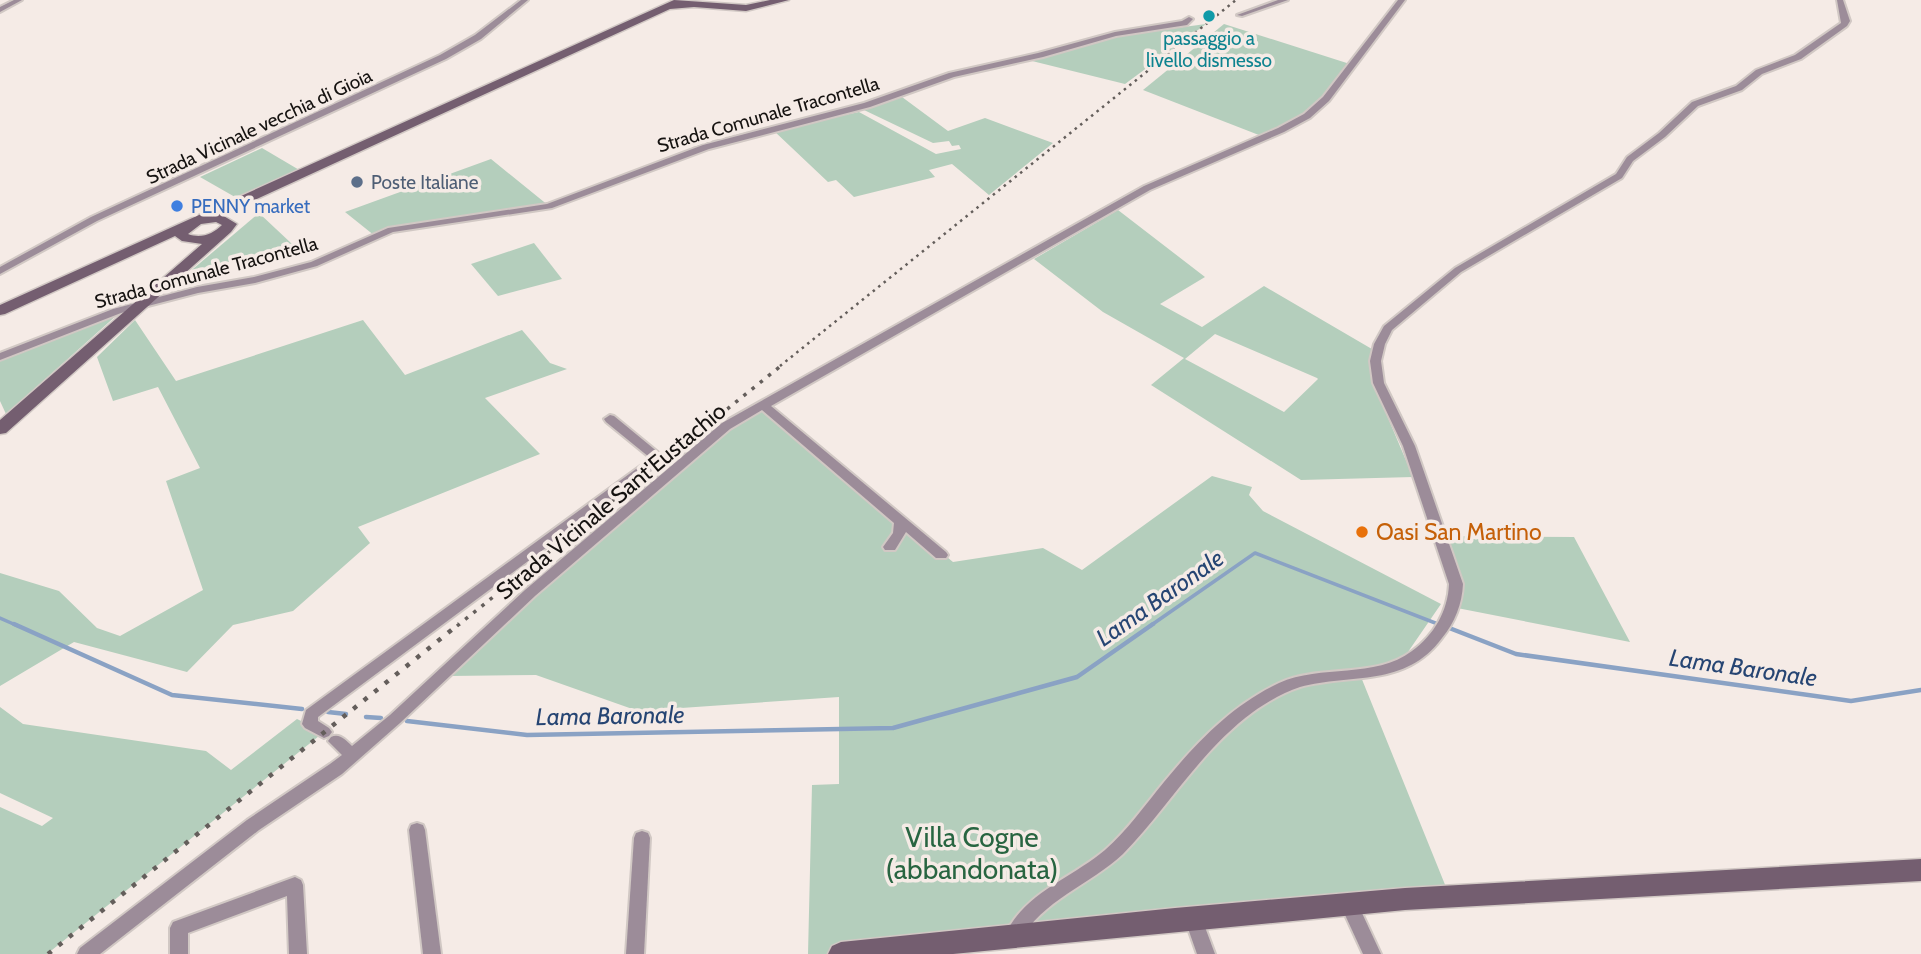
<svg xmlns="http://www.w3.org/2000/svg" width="1921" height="954" font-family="Cabin,sans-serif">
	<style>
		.green { fill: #b4cebc; fill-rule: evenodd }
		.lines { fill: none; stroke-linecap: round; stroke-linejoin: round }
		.stream-far1 { stroke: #8aa2c4; stroke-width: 3.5 }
		.stream { stroke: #8aa2c4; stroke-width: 4.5 }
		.street-casing { stroke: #d1c8c4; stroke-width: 4 }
		.secondary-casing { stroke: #d1c8c4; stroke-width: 3 }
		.street { fill: #9c8c99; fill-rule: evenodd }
		.secondary { fill: #745e70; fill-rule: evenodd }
		.rail-far2 { stroke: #645e5b; stroke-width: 2.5; stroke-dasharray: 2.5 4.5; stroke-linecap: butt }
		.rail-far1 { stroke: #645e5b; stroke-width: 3.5; stroke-dasharray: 3.5 7; stroke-linecap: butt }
		.rail { stroke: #645e5b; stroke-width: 4.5; stroke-dasharray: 4.5 9; stroke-linecap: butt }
		.culture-dot { fill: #0f9aa8; stroke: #f5ebe6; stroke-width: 2.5 }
		.service-dot { fill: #5c6f8a; stroke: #f5ebe6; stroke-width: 2.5 }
		.shop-dot { fill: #3f7fe0; stroke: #f5ebe6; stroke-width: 2.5 }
		.food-dot { fill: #e8710a; stroke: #f5ebe6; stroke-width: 2.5 }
		.labels { text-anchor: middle; stroke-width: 7; stroke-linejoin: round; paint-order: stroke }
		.far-culture-label { font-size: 19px; fill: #0d838f; stroke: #f5ebe6 }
		.far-street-label { font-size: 19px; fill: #151210; stroke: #f5ebe6 }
		.far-service-label { font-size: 19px; fill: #4e5e75; stroke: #f5ebe6; text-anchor: start }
		.far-shop-label { font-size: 19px; fill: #366cbe; stroke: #f5ebe6; text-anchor: start }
		.street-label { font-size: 23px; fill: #151210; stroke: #f5ebe6 }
		.food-label { font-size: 23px; fill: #c56008; stroke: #f5ebe6; text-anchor: start }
		.water-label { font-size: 24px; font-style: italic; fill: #264573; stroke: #f5ebe6 }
		.near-park-label { font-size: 28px; fill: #286541; stroke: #f5ebe6 }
	</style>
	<rect width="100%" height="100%" fill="#f5ebe6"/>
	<g class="green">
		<polygon points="1206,24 1125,84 1032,61 1116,36"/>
		<polygon points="1224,24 1353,65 1307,116 1264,137 1143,90"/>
		<polygon points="902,97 948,131 985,118 1053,143 989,195 952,164 929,170 935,177 854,197 836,180 828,182 773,130 859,112 936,154 961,149 959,145 952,146 949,141 933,143 864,110"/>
		<polygon points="262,148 301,171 242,201 200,177"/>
		<polygon points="491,159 549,206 443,220 375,236 345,212"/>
		<path d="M 1118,210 L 1205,277 L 1160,304 L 1202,327 L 1264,286 L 1377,352 L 1383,406 L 1413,477 L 1301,480 L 1151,385 L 1184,358 L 1103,312 L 1034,259 ZM 1215,334 L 1317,378 L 1318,379 L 1284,412 L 1185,359 Z"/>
		<polygon points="259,213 292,244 187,274"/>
		<polygon points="534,243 562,279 498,296 471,264"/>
		<polygon points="117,315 6,414 0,401 0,357"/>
		<polygon points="135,320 176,381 363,320 405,375 522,330 550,363 567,369 485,398 540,454 358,527 370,543 293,611 233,625 187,672 74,642 0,686 0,573 59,591 97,628 120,636 203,590 166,481 200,468 158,387 113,401 97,357"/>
		<polygon points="766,408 953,562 1043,548 1082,570 1212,476 1252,487 1249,495 1263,511 1441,604 1399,665 1359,672 1450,897 841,954 808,954 812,785 839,784 839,697 638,711 536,675 449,676 498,625 712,442"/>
		<polygon points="1439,536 1574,537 1630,642 1452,607 1456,593"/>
		<polygon points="0,707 23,724 206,751 231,770 297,719 324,732 47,954 0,954 0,807 42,826 53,818 0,793"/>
	</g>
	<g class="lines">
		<g class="stream-far1">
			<polyline points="0,618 18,626"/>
			<polyline points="1150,626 1255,553 1443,626"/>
		</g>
		<g class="stream">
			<polyline points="14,624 172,695 302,709"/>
			<polyline points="1439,624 1516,654 1851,701 1921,690"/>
			<polyline points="328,712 346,714"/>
			<polyline points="366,717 381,718"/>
			<polyline points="407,721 527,735 893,728 1077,677 1153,624"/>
		</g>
		<defs>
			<g id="street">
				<polygon points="14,0 22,0 0,12 0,7"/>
				<polygon points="521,0 528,0 481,39 446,59 97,221 0,274 0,267 91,217 440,55 475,35"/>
				<polygon points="1278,0 1288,0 1242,16 1237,15"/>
				<path d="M 1398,0 L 1405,0 L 1329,101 L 1310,118 L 1284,132 L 1150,190 L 771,406 L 946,552 L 948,555 L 946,558 L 936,558 L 906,532 L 895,550 L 885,550 L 883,547 L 893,533 L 894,523 L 762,410 L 730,429 L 535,596 L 400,723 L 342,774 L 259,830 L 100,954 L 77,954 L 80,948 L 247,820 L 330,764 L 342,755 L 328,741 L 331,737 C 340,733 345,740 352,746 L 390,715 L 525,590 L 722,423 L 1144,186 L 1278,128 L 1304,114 L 1323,97 Z"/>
				<path d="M 1837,0 L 1843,0 L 1850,21 L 1847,26 L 1801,59 L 1762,74 L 1742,90 L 1698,106 L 1665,137 L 1633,161 L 1622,178 L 1461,272 L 1392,330 L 1385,344 L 1381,361 L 1384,383 L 1415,446 L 1463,584 C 1462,604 1455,622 1442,638 C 1405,688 1352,673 1300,687 C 1284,692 1267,702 1253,712 C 1200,751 1168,808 1123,854 C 1091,884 1041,901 1020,941 L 1014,943 L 1008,941 L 1005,935 C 1024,893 1072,878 1105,850 C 1127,831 1145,805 1164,782 C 1197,742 1232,705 1279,683 C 1321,664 1375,679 1412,651 C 1434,635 1448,611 1449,584 L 1403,446 L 1373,383 L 1370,361 L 1374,344 L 1384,326 L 1455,268 L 1616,174 L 1627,157 L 1659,133 L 1692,102 L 1736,86 L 1756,70 L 1795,55 L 1841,23 Z"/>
				<polygon points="1189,17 1193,19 1187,25 1116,36 1043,57 954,77 870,107 709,149 552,208 393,232 317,266 255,283 198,293 121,313 0,360 0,353 113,309 197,287 254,277 311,262 388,228 547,204 703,145 864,103 949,73 1038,53 1115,32 1182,21"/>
				<polygon points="610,415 614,416 659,453 661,456 656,466 318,717 318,721 329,728 332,732 329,736 324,738 305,728 302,724 306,710 647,461 649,457 606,422 604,419"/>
				<polygon points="417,823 423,825 425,830 441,954 423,954 409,830 411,825"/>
				<polygon points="642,831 648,833 650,838 644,954 626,954 634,838 636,833"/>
				<polygon points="295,877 301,880 303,885 307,954 289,954 287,896 188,933 188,954 170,954 170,928 173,922"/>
				<polygon points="1349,896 1355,898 1381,954 1363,954 1340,904 1343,898"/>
				<polygon points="1193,909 1199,911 1215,954 1197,954 1184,917 1187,911"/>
			</g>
			<g id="secondary">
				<path d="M 674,0 L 746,5 L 770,0 L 789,0 L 746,11 L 694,7 L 670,9 L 222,215 L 237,224 L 231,232 L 6,433 L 0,434 L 0,420 L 202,244 L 182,241 L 175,236 L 5,314 L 0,315 L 0,305 ZM 216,222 L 222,225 C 213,234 201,239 188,234 L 201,224 Z"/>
				<polygon points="1921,859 1921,881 1405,910 953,954 828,954 832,946 841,942 1175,908 1405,888"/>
			</g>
		</defs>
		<use href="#street" class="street-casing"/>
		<use href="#secondary" class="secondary-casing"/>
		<use href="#street" class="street"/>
		<use href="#secondary" class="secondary"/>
		<polyline class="rail-far2" points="780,366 1236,0"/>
		<polyline class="rail-far1" points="457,626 782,365"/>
		<polyline class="rail" points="48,954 459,624"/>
	</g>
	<circle class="culture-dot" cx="1209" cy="16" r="7"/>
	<circle class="service-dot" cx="357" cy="182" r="7"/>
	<circle class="shop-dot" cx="177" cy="206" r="7"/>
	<circle class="food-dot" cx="1362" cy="532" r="7"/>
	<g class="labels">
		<g class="far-culture-label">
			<text x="1209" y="45">passaggio a<tspan x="1209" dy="22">livello dismesso</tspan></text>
		</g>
		<g class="far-street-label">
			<text transform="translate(768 114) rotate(-16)" y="7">Strada Comunale Tracontella</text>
			<text transform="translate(259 126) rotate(-25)" y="7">Strada Vicinale vecchia di Gioia</text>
			<text transform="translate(206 272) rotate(-15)" y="7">Strada Comunale Tracontella</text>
		</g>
		<g class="far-service-label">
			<text x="371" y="189">Poste Italiane</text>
		</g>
		<g class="far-shop-label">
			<text x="191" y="213">PENNY market</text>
		</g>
		<g class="street-label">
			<text transform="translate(611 501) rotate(-40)" y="8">Strada Vicinale Sant'Eustachio</text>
		</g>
		<g class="food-label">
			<text x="1376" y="540">Oasi San Martino</text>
		</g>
		<g class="water-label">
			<text transform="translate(1160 598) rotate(-35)" y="8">Lama Baronale</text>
			<text transform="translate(1743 668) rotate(8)" y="8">Lama Baronale</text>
			<text transform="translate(610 716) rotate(-1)" y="8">Lama Baronale</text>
		</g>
		<g class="near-park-label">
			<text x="972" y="847">Villa Cogne<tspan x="972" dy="32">(abbandonata)</tspan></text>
		</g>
	</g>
</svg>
